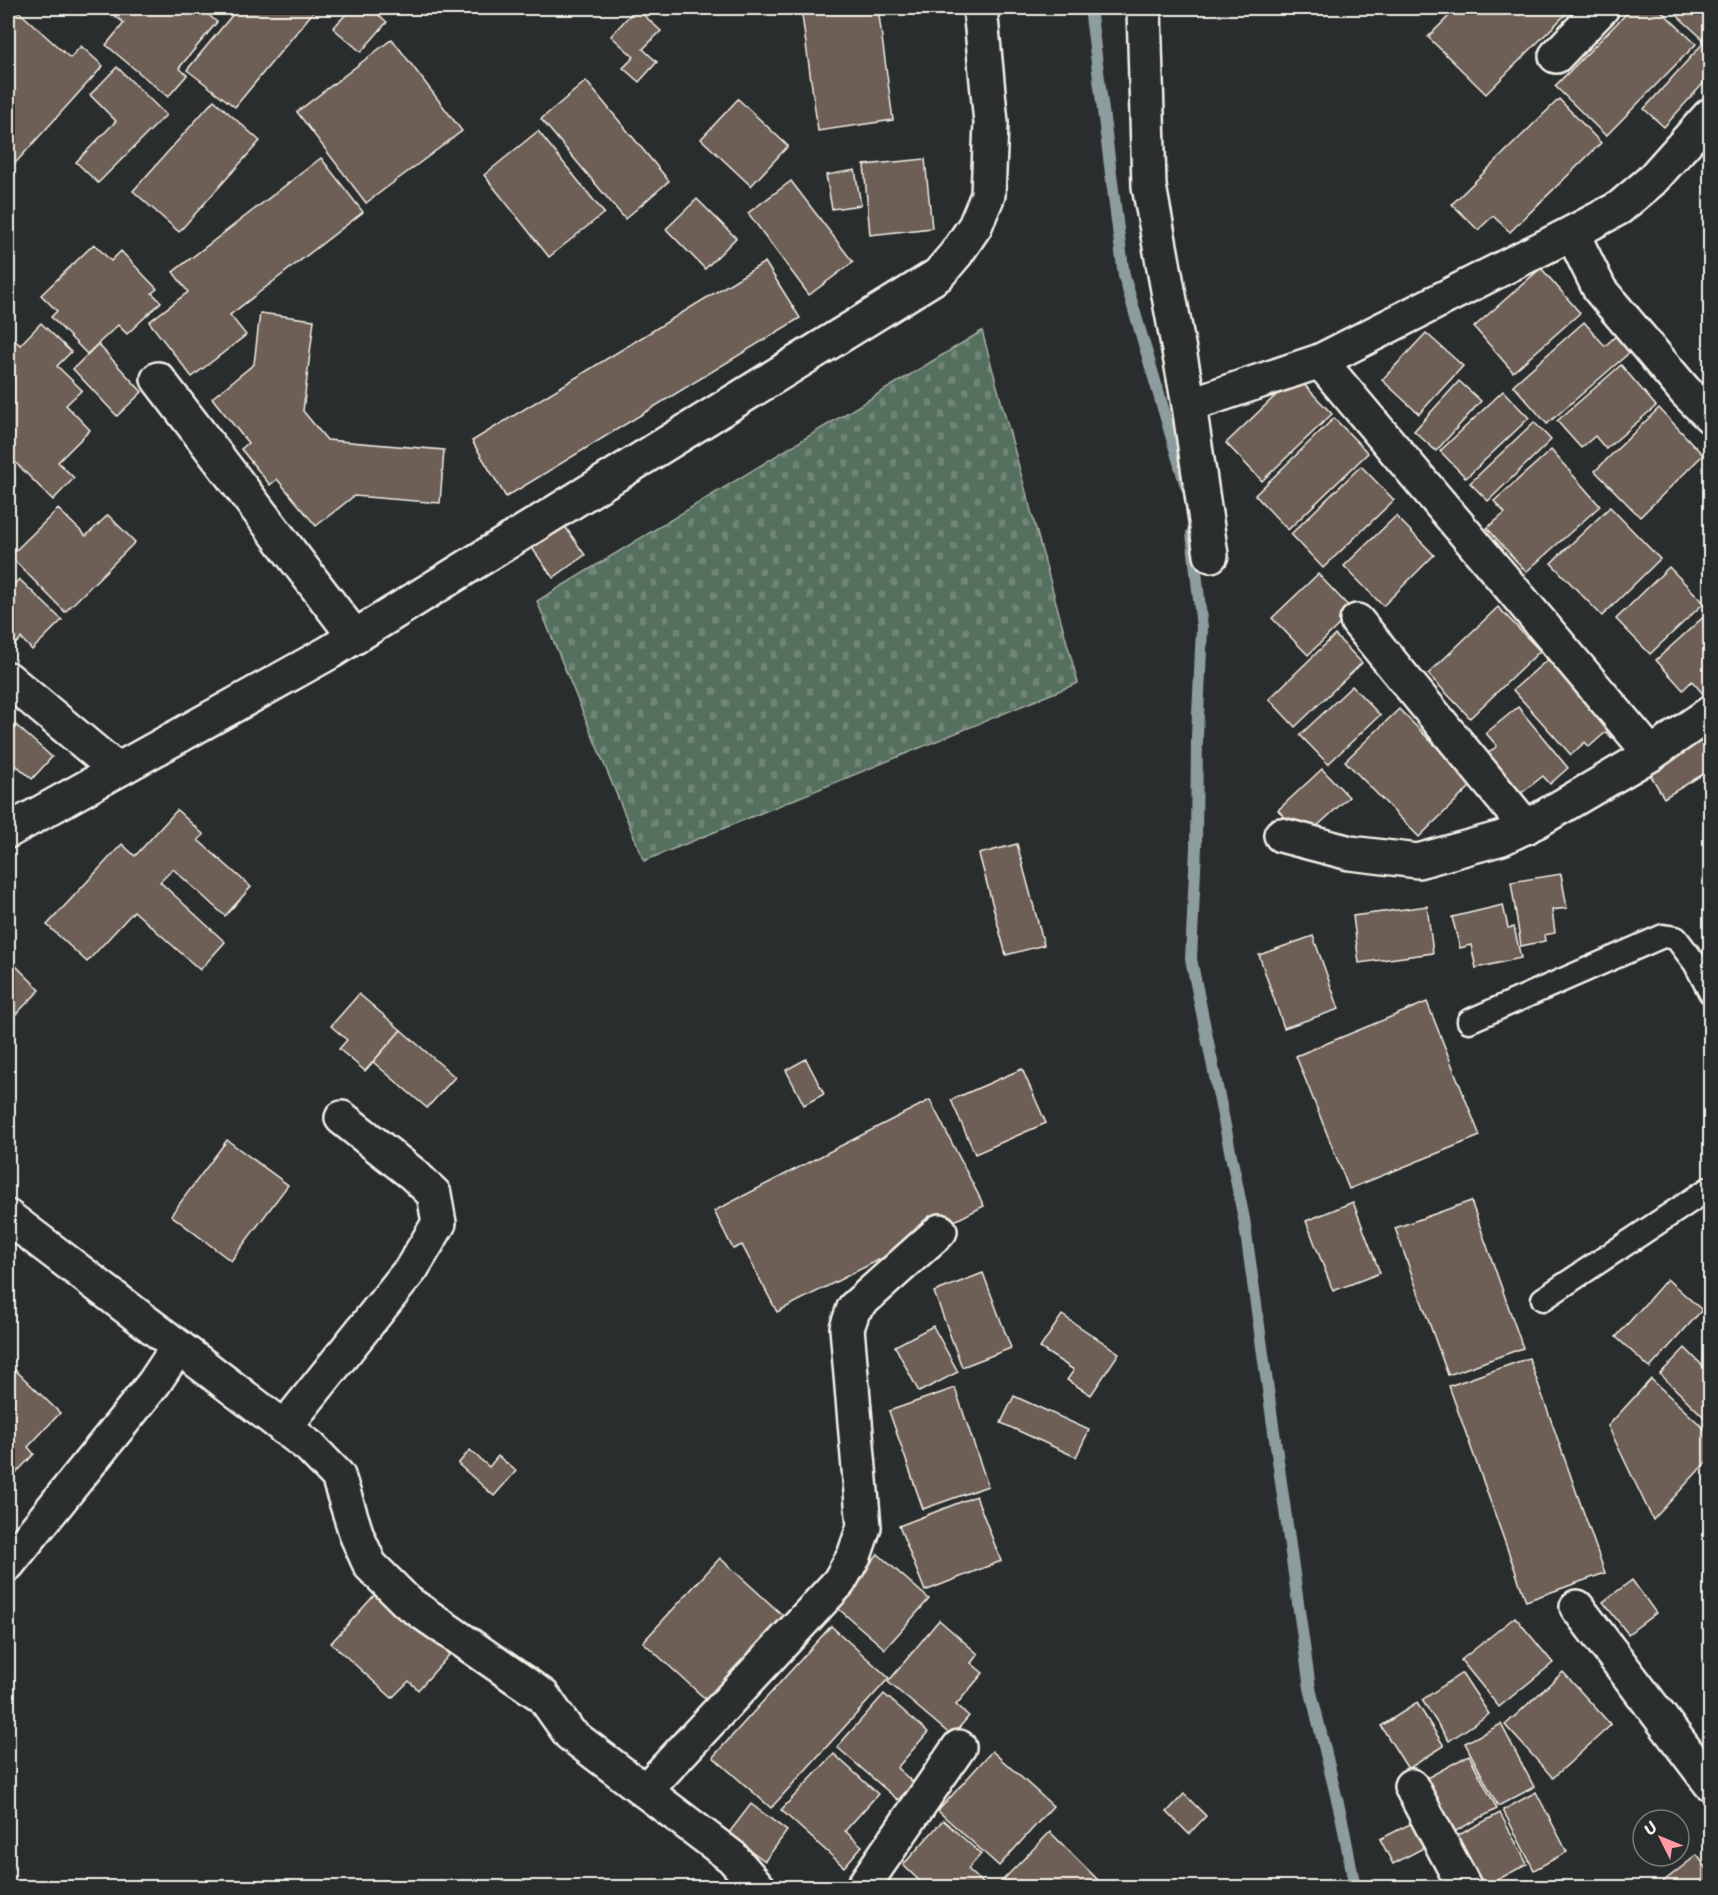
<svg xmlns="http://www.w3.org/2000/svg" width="1718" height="1895" font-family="Sriracha,sans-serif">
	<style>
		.cemetery { fill: url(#cemetery-stones); stroke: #a5b0a3; stroke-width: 1.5 }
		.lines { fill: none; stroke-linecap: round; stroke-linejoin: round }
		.stream { stroke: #8d9c9e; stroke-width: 12 }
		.building { fill: #6e5e56; stroke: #f4f1e8; stroke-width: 1.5 }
		.service-casing { stroke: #f4f1e8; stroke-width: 27 }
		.minor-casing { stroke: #f4f1e8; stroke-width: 38 }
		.tertiary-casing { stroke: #f4f1e8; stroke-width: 38 }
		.service { stroke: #2a2d2e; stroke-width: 22 }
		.minor { stroke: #2a2d2e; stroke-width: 33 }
		.tertiary { stroke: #2a2d2e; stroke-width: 33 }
	</style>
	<defs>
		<pattern id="cemetery-stones" width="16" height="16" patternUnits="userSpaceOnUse" patternTransform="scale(1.5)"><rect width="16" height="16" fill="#56705e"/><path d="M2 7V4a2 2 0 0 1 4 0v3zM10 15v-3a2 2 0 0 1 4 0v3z" fill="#6f8575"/></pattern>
	</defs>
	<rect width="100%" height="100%" fill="#2a2d2e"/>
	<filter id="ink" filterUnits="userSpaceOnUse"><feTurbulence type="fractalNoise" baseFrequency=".0167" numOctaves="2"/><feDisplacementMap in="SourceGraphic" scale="12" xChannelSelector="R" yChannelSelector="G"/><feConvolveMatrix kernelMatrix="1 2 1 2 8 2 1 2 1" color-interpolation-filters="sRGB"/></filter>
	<g filter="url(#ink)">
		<polygon class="cemetery" points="982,331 1078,683 644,861 537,601"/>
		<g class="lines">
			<g class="stream">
				<polyline points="1090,8 1124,276 1186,486"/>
				<polyline points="1192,533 1202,628 1197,737 1196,847 1191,959 1244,1219 1310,1688 1342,1820 1355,1888"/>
			</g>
		</g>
		<g class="building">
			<polygon points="105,8 200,8 217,22 179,68 187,75 168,97 106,45 124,23"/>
			<polygon points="238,8 312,8 315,10 235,107 187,70"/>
			<polygon points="352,8 370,8 387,22 361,52 333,28"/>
			<polygon points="636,8 661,31 643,49 657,62 639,82 623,68 634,57 611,36"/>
			<polygon points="801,8 878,8 893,120 818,131"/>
			<polygon points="1457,8 1572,8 1486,94 1428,37"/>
			<polygon points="1632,8 1658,8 1696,44 1606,136 1555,86"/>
			<polygon points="1669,8 1710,8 1710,48 1705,41"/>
			<polygon points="17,10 70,58 81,46 103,66 9,170 8,168 8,21"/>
			<polygon points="392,39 462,131 366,203 297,112"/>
			<polygon points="1705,41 1710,46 1710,76 1664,127 1644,109"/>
			<polygon points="117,67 166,115 98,183 76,162 116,121 90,95"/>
			<polygon points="586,81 669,181 625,219 541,119"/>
			<polygon points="738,99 788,146 751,186 701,139"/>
			<polygon points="1559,99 1601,143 1510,232 1493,216 1478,230 1452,204"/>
			<polygon points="214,100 260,141 179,232 133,191"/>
			<polygon points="538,131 604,213 549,257 484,175"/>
			<polygon points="321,158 363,212 230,315 246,335 192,377 149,322 188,292 173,272"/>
			<polygon points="925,159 932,228 870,235 864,165"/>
			<polygon points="855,170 861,205 832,209 826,175"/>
			<polygon points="791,181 853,262 809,295 748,213"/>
			<polygon points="697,199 736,238 705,269 666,229"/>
			<polygon points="94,244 111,261 121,251 157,289 152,293 161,302 127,334 118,325 87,354 51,317 57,311 41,295"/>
			<polygon points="765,262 800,318 506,497 472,441"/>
			<polygon points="1541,268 1580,313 1513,372 1474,327"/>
			<polygon points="260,313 314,320 303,411 327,440 444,450 440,503 354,496 316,526 277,479 270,485 241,449 248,443 212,398 254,364"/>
			<polygon points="1584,322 1605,346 1621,331 1636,347 1547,424 1513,385"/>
			<polygon points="41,323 71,352 57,366 82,390 66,405 90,430 58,462 74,478 53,500 15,462 8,469 8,334 20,345"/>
			<polygon points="1426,333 1463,366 1419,414 1382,380"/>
			<polygon points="98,344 142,392 117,416 73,369"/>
			<polygon points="1621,365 1656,406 1606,449 1595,436 1581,448 1557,421"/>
			<polygon points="1296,376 1332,414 1262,481 1226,443"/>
			<polygon points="1459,381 1481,401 1436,451 1414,431"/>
			<polygon points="1503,391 1529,418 1466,478 1440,451"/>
			<polygon points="1659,408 1703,455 1640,517 1595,471"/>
			<polygon points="1334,418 1368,453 1288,530 1255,495"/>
			<polygon points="1534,422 1551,440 1488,501 1470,483"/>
			<polygon points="1551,450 1600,506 1526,572 1487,528 1505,513 1494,501"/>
			<polygon points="1361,466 1394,500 1323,568 1291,534"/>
			<polygon points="1610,507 1660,559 1602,616 1551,563"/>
			<polygon points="58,509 86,536 108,515 135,542 65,612 10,556"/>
			<polygon points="1396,516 1434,555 1383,606 1344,566"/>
			<polygon points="564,525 585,555 553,578 532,548"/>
			<polygon points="1710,534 1710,550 1703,542"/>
			<polygon points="1669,567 1704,603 1650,654 1616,619"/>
			<polygon points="1318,574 1353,611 1308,655 1272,618"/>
			<polygon points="19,579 62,620 32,650 21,638 9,651 8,591"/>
			<polygon points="1498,607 1540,651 1470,718 1428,674"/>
			<polygon points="1710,611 1710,702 1692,681 1683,690 1656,660"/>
			<polygon points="1335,635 1362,663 1295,727 1269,699"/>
			<polygon points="1556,652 1623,728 1612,738 1606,732 1589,747 1585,742 1571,755 1513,690"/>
			<polygon points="1352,686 1380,715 1328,764 1300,735"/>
			<polygon points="1518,707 1568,768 1550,784 1543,776 1519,795 1486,755 1497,746 1486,733"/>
			<polygon points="1399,709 1473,784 1419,837 1345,761"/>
			<polygon points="8,718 52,757 32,779 16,765 8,773"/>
			<polygon points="1710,731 1710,770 1664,798 1647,769"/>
			<polygon points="1322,769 1349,797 1304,838 1278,810"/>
			<polygon points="177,810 204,835 198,840 251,887 225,916 173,869 160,882 225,942 200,970 134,911 87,962 47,925 122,844 135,856"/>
			<polygon points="1017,844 1044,945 1006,955 979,854"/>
			<polygon points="1561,874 1567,908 1552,910 1555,933 1544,935 1545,941 1521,946 1511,882"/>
			<polygon points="1503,905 1508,928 1514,927 1521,958 1476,968 1471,945 1460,948 1452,917"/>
			<polygon points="1427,906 1433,953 1359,963 1353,916"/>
			<polygon points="1313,936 1339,1009 1284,1028 1259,955"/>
			<polygon points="8,958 40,990 8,1022"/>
			<polygon points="359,994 401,1030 365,1071 339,1049 347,1040 331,1026"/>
			<polygon points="1427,1002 1480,1136 1349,1189 1296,1056"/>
			<polygon points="401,1030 455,1077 427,1108 373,1062"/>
			<polygon points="806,1059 824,1094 804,1105 786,1070"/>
			<polygon points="1022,1069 1046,1123 975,1154 951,1100"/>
			<polygon points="930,1100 984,1206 777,1312 742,1245 733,1249 714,1211"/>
			<polygon points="227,1140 288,1185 231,1261 171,1215"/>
			<polygon points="1471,1201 1523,1348 1448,1375 1395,1228"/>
			<polygon points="1353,1202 1380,1273 1333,1291 1306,1221"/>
			<polygon points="983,1273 1011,1348 962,1367 934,1292"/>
			<polygon points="1667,1279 1702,1310 1650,1368 1616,1337"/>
			<polygon points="1062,1315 1119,1353 1091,1395 1067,1380 1074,1370 1040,1348"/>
			<polygon points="933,1326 958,1372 919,1392 895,1346"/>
			<polygon points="1685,1348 1710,1373 1710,1423 1660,1374"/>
			<polygon points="1529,1358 1605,1573 1526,1601 1449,1386"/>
			<polygon points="8,1363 60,1413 28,1447 34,1454 14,1475 8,1470"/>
			<polygon points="1651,1379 1710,1434 1710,1458 1653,1520 1608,1426"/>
			<polygon points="955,1388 988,1486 923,1509 889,1411"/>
			<polygon points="1014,1396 1089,1430 1076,1457 1001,1423"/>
			<polygon points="470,1450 489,1467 498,1456 516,1471 494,1496 458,1464"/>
			<polygon points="976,1496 1001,1561 925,1591 899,1526"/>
			<polygon points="878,1554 929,1599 885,1649 834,1605"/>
			<polygon points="720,1558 789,1621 712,1705 643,1642"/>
			<polygon points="1632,1580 1656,1613 1628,1634 1603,1602"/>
			<polygon points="379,1590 450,1654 418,1690 409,1681 392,1698 331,1643"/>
			<polygon points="1515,1617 1553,1663 1499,1707 1461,1660"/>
			<polygon points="939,1620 978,1654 971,1663 983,1673 956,1705 969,1716 952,1736 888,1682"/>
			<polygon points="831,1626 889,1678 771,1808 713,1757"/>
			<polygon points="1563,1672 1611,1725 1553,1778 1505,1725"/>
			<polygon points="1462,1673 1489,1714 1449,1741 1422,1700"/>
			<polygon points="884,1694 928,1732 897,1768 914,1783 898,1800 837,1747"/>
			<polygon points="1417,1703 1444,1746 1408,1769 1381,1726"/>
			<polygon points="1501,1724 1534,1787 1498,1806 1465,1743"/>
			<polygon points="992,1751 1053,1806 999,1866 938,1811"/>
			<polygon points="834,1754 878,1794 845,1831 862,1846 844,1867 781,1810"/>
			<polygon points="1469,1755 1497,1809 1452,1833 1423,1780"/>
			<polygon points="1536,1792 1567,1852 1534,1870 1503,1810"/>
			<polygon points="1184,1794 1206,1816 1189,1834 1167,1812"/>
			<polygon points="751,1804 787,1831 765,1861 728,1834"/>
			<polygon points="1500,1813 1527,1864 1482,1888 1476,1888 1451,1839"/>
			<polygon points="1420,1819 1433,1843 1393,1864 1380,1839"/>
			<polygon points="943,1820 981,1854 968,1869 984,1884 981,1888 927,1888 903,1865"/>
			<polygon points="1050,1832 1106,1888 995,1888"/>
			<polygon points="1697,1855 1710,1873 1710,1888 1655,1888"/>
		</g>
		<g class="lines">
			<defs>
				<g id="service">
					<polyline points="1469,1021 1663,936 1676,938 1695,963 1710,992"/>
					<polyline points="1543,1299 1710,1188"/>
				</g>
				<g id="minor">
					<polyline points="1144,8 1149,186 1189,405 1211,555"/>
					<polyline points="1556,56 1602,8"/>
					<polyline points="1572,233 1600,290 1685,391 1710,416"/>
					<polyline points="1320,361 1651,754"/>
					<polyline points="158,379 355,637"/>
					<polyline points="1189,405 1320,361 1572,233 1619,208 1651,181 1710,115"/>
					<polyline points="1357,621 1526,827"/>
					<polyline points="8,679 117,770"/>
					<polyline points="8,831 330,652 938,275 956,254 975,226 988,195 991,123 980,8"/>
					<polyline points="1281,835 1350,853 1418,861 1502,838 1535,822 1651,754 1710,713"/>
					<polyline points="284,1428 412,1268 439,1223 434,1194 413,1174 342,1118"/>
					<polyline points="8,1564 154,1383 178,1347"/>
					<polyline points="1577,1607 1710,1783"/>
					<polyline points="1411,1786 1465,1888"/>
					<polyline points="645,1791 839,1582 854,1556 864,1527 847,1328 854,1308 940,1231"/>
					<polyline points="862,1888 959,1747"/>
				</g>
				<polyline id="tertiary" points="8,1217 310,1447 338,1476 357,1536 370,1565 407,1602 543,1696 570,1734 732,1857 759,1888"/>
			</defs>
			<use href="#service" class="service-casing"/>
			<use href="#minor" class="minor-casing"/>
			<use href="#tertiary" class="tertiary-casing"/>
			<use href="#service" class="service"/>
			<use href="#minor" class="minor"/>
			<use href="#tertiary" class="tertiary"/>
		</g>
	</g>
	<rect width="1718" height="1895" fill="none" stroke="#2a2d2e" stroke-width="30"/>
	<rect x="15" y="15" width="1688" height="1865" fill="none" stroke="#f4f1e8" stroke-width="2" filter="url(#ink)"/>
	<g transform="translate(1661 1838) rotate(313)"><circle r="28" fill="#2a2d2e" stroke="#7b7b78" stroke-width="1.5"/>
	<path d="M0-4.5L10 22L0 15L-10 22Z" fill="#ff9aa2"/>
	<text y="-9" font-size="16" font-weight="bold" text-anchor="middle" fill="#f4f1e8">U</text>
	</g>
</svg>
